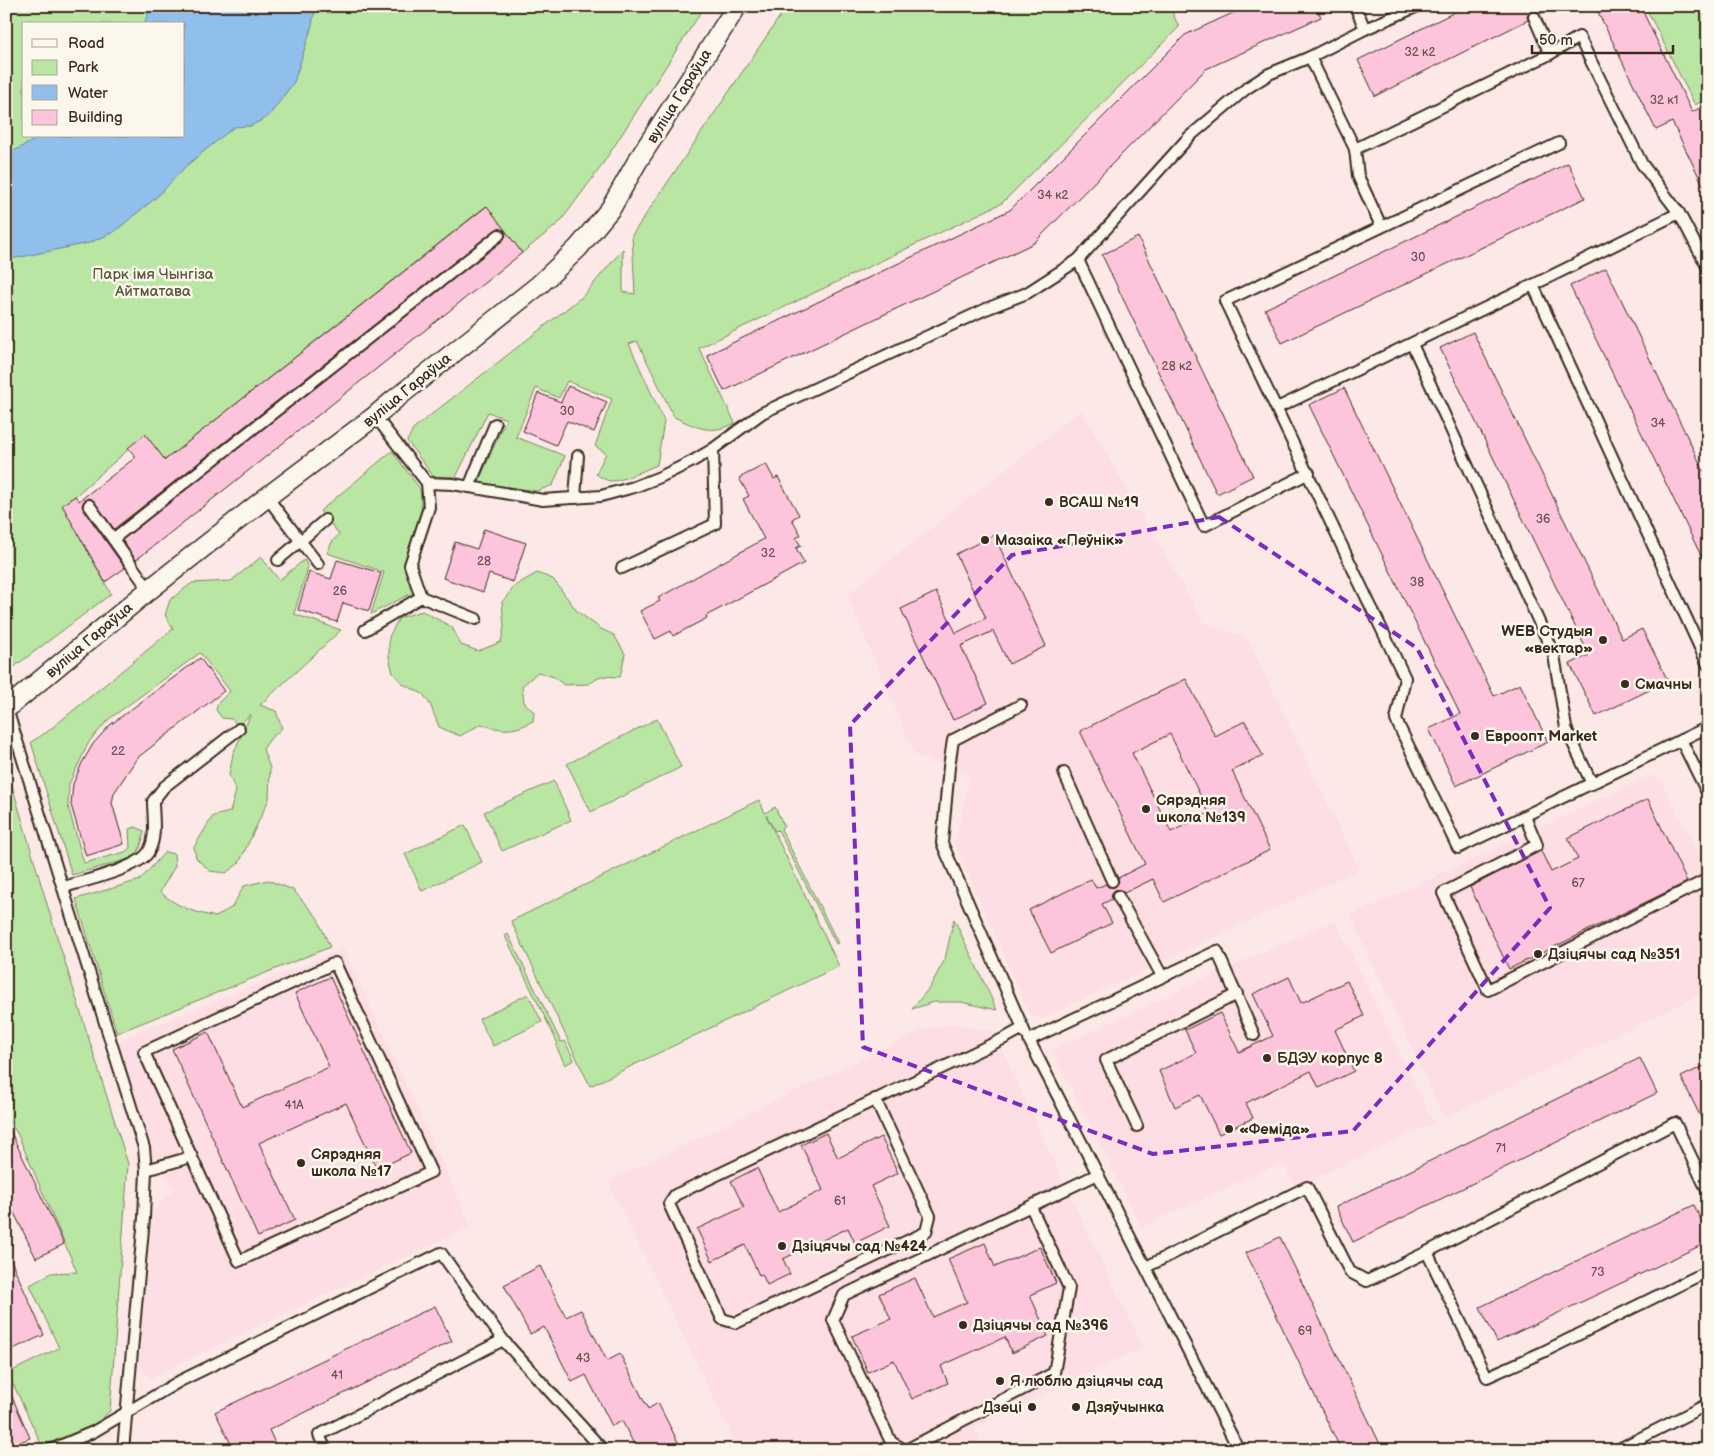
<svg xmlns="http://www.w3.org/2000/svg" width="1714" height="1456" font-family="'Balsamiq Sans',sans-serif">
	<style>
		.built { fill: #fcdee4 }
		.green { fill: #bae6a3; stroke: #7a8860; fill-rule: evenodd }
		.water { fill: #8fbfea; stroke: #6d8398 }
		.building { fill: #fdc5dc; stroke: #3b2a1e; fill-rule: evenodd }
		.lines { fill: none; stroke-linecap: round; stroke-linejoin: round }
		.lane-casing { stroke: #3b2a1e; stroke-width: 14 }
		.street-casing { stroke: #3b2a1e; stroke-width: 22 }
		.lane { stroke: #fbf7ec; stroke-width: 10 }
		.street { stroke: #fbf7ec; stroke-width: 19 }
		.marked { fill: none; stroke: #7b2cbf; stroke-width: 4; stroke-dasharray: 10 6; stroke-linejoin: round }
		.poi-dot { fill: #3b2a1e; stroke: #fbf7ec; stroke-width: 2 }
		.labels { text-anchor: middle; stroke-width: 5; stroke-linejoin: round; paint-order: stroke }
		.number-label { font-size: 12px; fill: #6c514e }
		.street-label { font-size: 15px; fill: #3b2a1e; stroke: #fbf7ec }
		.park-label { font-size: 15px; fill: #5b593f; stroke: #fbf7ec }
		.poi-label { font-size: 15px; font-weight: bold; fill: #3b2a1e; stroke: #fbf7ec; text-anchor: start }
	</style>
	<rect width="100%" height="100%" fill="#fce8e7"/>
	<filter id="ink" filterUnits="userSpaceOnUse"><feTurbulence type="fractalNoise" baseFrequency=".02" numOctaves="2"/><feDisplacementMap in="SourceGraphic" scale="10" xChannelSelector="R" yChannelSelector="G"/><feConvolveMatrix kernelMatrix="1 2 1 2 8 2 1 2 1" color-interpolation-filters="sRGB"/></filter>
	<g filter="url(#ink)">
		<g class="built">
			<polygon points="1081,410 1204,623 1247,638 1359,869 1043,1018 1031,1017 955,844 970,774 915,755 847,595"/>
			<polygon points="1652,775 1660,779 1708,874 1708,991 1444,1118 1351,916"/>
			<polygon points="1335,921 1434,1123 1296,1187 1282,1162 1142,1227 1052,1050 1226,969"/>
			<polygon points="344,949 471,1226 180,1363 151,1378 139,1365 153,1211 174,1190 158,1161 150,1165 116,1041"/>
			<polygon points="952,1024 993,1031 1063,1181 1143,1347 974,1428 984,1450 739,1450 608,1182 922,1030"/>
		</g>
		<g class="green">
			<path d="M 6,6 L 705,6 L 598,171 L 560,222 L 522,253 L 486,206 L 165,460 L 145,435 L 75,496 L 63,505 L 111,594 L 6,673 ZM 24,24 L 184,24 L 184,136 L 24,136 Z"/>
			<path d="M 787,6 L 1169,6 L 1179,27 L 1002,203 L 699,348 L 735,423 C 710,436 697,427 674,417 L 637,341 L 629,344 L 664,421 L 657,465 C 646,469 622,482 610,481 C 605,480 600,477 596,474 L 606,453 L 595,446 L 612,399 L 567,381 L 559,398 L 536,388 L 516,437 L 565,456 L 553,485 L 537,491 L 478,483 L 506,419 L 488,412 L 456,477 L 433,476 L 407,441 L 414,428 L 583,296 L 623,249 L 623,292 L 635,294 L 632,235 Z"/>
			<polygon points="1645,6 1708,6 1708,98 1695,105"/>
			<polygon points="392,451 420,489 422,515 405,565 414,592 371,614 384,572 327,553 332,542 339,534 320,511"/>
			<path d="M 261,557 L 279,580 L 304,560 L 308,567 L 294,614 L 341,630 L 260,705 L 276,711 L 282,728 L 270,739 L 263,749 L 270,768 L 269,799 L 239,863 L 226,873 L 210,871 L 196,858 L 194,847 L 213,816 L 230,812 L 236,791 L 229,775 L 233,754 L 251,714 L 238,726 L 232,719 L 222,718 L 216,710 L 218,703 L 230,691 L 200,653 L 109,719 L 89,742 L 69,784 L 68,806 L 84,863 L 125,852 L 130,848 L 129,829 L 136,827 L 144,831 C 142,843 141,849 133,858 L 72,875 L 31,742 L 47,732 L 173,629 L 165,615 L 170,600 L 192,583 L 231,581 Z"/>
			<path d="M 537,573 L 553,579 L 577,611 L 601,629 L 614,635 L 625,654 L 620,677 L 602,676 L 588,684 L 564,685 L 554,677 L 538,672 L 522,686 L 524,702 L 534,712 L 533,721 C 513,732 502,731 481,724 L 460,736 L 439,727 L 430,704 L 423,694 L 403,684 L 393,673 L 389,657 L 389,637 L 399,618 L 422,611 L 452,627 L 461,645 L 478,651 L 501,642 L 504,627 L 502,602 L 516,585 Z"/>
			<polygon points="657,719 681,767 591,812 567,764"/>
			<polygon points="6,765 49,911 128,1164 110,1411 91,1429 43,1448 8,1373 59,1348 30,1285 51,1273 77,1272 17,1133 6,1117"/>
			<polygon points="554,781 571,820 502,851 484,812"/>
			<polygon points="759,800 765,813 775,807 784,826 781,829 838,943 836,944 778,830 775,831 766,815 839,966 590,1086 511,921"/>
			<polygon points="465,825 482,862 422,891 405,854"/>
			<path d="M 165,852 L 174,854 L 175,866 L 160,892 C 177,907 194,912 216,917 L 232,907 L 244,886 L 268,880 L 293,890 L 317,917 L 330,947 L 117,1033 L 76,899 L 140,880 Z"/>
			<polygon points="954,919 997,1010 961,1002 934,1002 912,1009 930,987 945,959"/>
			<polygon points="508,934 561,1042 565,1041 574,1060 565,1065 556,1046 558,1044 505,936"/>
			<polygon points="528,994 542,1022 493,1046 479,1019"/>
		</g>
		<polygon class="water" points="151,6 316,6 311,29 294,82 269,116 251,126 234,127 186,166 159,195 114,232 89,243 6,260 6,155 42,136 184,136 184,24 144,24"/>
		<g class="building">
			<polygon points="1248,6 1316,6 1321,17 1206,69 1034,243 724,391 707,355 1010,210 1185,35"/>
			<polygon points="1467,6 1556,6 1540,14 1535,10 1531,11 1527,16 1528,20 1375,96 1358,60"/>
			<polygon points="1595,6 1640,6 1692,112 1708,104 1708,195 1672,122 1656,130"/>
			<polygon points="1568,163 1585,198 1282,343 1265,309"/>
			<polygon points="487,206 522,253 136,560 122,540 503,240 506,234 504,230 498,228 495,230 114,529 94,501 89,498 85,500 82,505 83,509 125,568 105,582 62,505 75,496 79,501 136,457 128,448 145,434 165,460"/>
			<polygon points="1138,237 1253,476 1217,494 1102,255"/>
			<polygon points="1606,268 1708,480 1708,570 1570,286"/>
			<polygon points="1473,332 1622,639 1642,629 1668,681 1596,716 1570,664 1589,655 1440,348"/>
			<polygon points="568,386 607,402 594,432 567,421 556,445 523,431 538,393 561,402"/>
			<polygon points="1344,388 1494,696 1520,684 1548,742 1456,786 1429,729 1460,714 1309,405"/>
			<polygon points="766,464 774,479 778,477 799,515 792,519 801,535 796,538 801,546 796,548 804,563 706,616 707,618 673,636 671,631 655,639 640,611 660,601 658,598 764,539 743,499 749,496 739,478"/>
			<polygon points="484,529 526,543 513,582 489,574 483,592 443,578 455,542 477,549"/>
			<polygon points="994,535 1046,646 1009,664 993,631 961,646 988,703 953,720 901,609 936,592 956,633 986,618 956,554"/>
			<polygon points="337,560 381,573 369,611 343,603 337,622 298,610 309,572 331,579"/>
			<polygon points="200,658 224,691 137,758 114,793 112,803 124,844 86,856 71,805 73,784 82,763 93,744 110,725"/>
			<path d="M 1186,679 L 1215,736 L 1245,721 L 1263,756 L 1232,771 L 1270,850 L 1164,902 L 1153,879 L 1124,893 L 1121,890 L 1115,890 L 1112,893 L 1112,899 L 1102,904 L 1112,923 L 1051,953 L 1029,910 L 1091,879 L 1096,888 L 1106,884 L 1108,887 L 1114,887 L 1119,882 L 1118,878 L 1145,864 L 1080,731 ZM 1170,734 L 1209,813 L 1171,832 L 1132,753 Z"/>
			<polygon points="1648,799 1687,882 1509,969 1470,887 1541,851 1551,872 1578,859 1568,838"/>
			<polygon points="330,977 411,1153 377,1169 346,1103 259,1143 295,1220 258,1237 172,1049 208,1032 242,1107 329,1067 295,993"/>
			<polygon points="1289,977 1301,1003 1347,981 1364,1016 1335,1030 1354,1071 1319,1088 1311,1071 1246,1103 1253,1118 1219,1134 1200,1095 1175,1107 1159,1071 1196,1053 1185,1030 1220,1013 1239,1052 1273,1036 1253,994"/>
			<polygon points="1640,1058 1657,1093 1353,1242 1336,1207"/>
			<polygon points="1708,1064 1708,1132 1681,1077"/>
			<polygon points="6,1122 64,1244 36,1258 6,1196"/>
			<polygon points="826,1133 838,1158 881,1137 898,1173 871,1186 890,1226 855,1243 848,1228 783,1259 790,1274 767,1285 762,1274 759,1275 745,1245 712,1261 697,1229 744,1207 731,1181 757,1168 778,1212 823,1190 801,1145"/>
			<polygon points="1694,1205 1708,1234 1708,1242 1497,1342 1480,1307"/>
			<polygon points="1280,1237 1383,1450 1341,1450 1254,1269 1246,1253"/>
			<polygon points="985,1243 995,1267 1040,1247 1056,1283 1030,1295 1048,1336 1012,1353 1005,1337 941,1366 948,1383 912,1399 894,1360 868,1372 852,1336 891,1319 879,1294 915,1278 933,1317 967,1302 948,1259"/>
			<polygon points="6,1249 44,1335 6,1352"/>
			<polygon points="540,1266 566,1317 581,1310 607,1361 620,1354 648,1409 658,1403 682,1450 637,1450 622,1421 612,1426 586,1375 572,1382 544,1327 530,1334 504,1285"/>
			<polygon points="435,1306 452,1341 269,1430 278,1450 234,1450 215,1412"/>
			<polygon points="6,1383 30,1438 6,1448"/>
		</g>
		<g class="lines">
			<defs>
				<g id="lane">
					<polyline points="1355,6 1365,29"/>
					<polyline points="1534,17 1550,54"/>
					<polyline points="1310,57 1355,149 1358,176 1381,226"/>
					<polyline points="1559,143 1225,301 1405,678 1396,720 1458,848 1708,727"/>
					<polyline points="1355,149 1550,54 1579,37 1642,164 1679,213 1708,268"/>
					<polyline points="1078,260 1204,526 1309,473"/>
					<polyline points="1533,285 1708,665"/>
					<polyline points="1412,344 1554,655 1566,728 1592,784"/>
					<polyline points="1277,408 1533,285 1679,213"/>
					<polyline points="375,416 427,483 429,507 410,565 421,597 476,619"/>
					<polyline points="427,483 453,484 543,500 601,496 634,487 660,477 691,462 713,449 762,413 986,309 1027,293 1078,260 1189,137 1247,88 1269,74 1310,57 1365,29 1418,6"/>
					<polyline points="469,487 495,424"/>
					<polyline points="267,497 318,564"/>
					<polyline points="575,498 578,456"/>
					<polyline points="89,505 149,590"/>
					<polyline points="113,539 499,235"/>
					<polyline points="278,560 325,520"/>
					<polyline points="622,568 715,524 713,449"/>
					<polyline points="365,630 421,597"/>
					<polyline points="1021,705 953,740 949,767 942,843 1025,1033"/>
					<polyline points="7,709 144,1148 146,1170 144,1218 123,1450"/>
					<polyline points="1681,740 1708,794"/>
					<polyline points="1064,773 1112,881"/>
					<polyline points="1525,816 1537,845 1443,893 1488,990 1708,879"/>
					<path d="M 64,887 C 83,881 141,868 149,851 C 157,836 153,817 153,801 L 164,787 L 239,729"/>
					<polyline points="1118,896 1162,976"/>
					<polygon points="335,963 431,1172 239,1261 144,1052"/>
					<polyline points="875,1099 930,1216 926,1232 736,1323 722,1319 669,1204 675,1195 1007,1037 1023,1028"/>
					<polyline points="1137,1126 1106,1060 1237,994"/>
					<polyline points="146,1170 184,1159 191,1155"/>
					<polyline points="1427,1252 1487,1377 1543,1352 1708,1271"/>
					<polyline points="1146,1267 1307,1187 1350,1272 1367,1281 1427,1252 1675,1123 1708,1192"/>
					<polyline points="50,1450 93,1432 180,1381 441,1253 503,1340"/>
					<polyline points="326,1450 319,1435 503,1340 603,1450"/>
					<polyline points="905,1450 891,1442 833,1320 844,1295 1098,1174"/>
					<polyline points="906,1450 1054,1373 1069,1288 1031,1207"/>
					<polyline points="1239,1450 1029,1040 1217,951 1254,1035"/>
					<polyline points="1617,1450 1708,1404"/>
				</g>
				<polyline id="street" points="6,709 149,590 267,497 375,416 394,400 539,285 578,248 611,208 637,162 737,6"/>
			</defs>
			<use href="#lane" class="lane-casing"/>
			<use href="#street" class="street-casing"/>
			<use href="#lane" class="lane"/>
			<use href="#street" class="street"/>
		</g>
	</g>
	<path class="marked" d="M 1219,517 L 1417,648 L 1550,908 L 1353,1131 L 1153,1154 L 863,1047 L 850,725 L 1012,555 Z"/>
	<g class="poi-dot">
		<circle cx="1049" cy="502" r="5"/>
		<circle cx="985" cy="540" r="5"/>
		<circle cx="1603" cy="640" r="5"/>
		<circle cx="1625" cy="684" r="5"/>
		<circle cx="1475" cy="736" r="5"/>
		<circle cx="1146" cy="809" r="5"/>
		<circle cx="1538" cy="954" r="5"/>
		<circle cx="1267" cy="1058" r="5"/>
		<circle cx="1229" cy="1129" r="5"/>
		<circle cx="301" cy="1163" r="5"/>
		<circle cx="782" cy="1246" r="5"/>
		<circle cx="963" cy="1325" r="5"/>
		<circle cx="1000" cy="1381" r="5"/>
		<circle cx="1032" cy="1407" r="5"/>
		<circle cx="1076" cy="1407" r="5"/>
	</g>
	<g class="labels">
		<g class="number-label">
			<text x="1420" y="56">32 к2</text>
			<text x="1664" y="104">32 к1</text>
			<text x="1053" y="199">34 к2</text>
			<text x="1418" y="261">30</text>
			<text x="1177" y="370">28 к2</text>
			<text x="567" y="415">30</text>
			<text x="1658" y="427">34</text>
			<text x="1543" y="523">36</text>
			<text x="768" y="557">32</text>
			<text x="484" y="565">28</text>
			<text x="1417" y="586">38</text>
			<text x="340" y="595">26</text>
			<text x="118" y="755">22</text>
			<text x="1578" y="887">67</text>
			<text x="294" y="1109">41А</text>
			<text x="1501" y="1152">71</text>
			<text x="840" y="1205">61</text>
			<text x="1598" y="1276">73</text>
			<text x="1305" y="1335">69</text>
			<text x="583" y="1362">43</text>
			<text x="337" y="1379">41</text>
		</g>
		<g class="street-label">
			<text transform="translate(679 96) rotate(-58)" y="5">вуліца Гараўца</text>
			<text transform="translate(407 390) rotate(-39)" y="5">вуліца Гараўца</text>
			<text transform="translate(89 640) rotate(-40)" y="5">вуліца Гараўца</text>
		</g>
		<g class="park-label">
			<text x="153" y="279">Парк імя Чынгіза<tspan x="153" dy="17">Айтматава</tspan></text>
		</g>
		<g class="poi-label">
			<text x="1059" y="507">ВСАШ №19</text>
			<text x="995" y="545">Мазаіка «Пеўнік»</text>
			<text x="1593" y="636" text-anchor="end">WEB Студыя<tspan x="1593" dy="17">«вектар»</tspan></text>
			<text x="1635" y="689">Смачны</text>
			<text x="1485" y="741">Евроопт Market</text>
			<text x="1156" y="805">Сярэдняя<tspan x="1156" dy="17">школа №139</tspan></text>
			<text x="1548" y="959">Дзіцячы сад №351</text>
			<text x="1277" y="1063">БДЭУ корпус 8</text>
			<text x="1239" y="1134">«Феміда»</text>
			<text x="311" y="1159">Сярэдняя<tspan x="311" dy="17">школа №17</tspan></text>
			<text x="792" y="1251">Дзіцячы сад №424</text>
			<text x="973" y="1330">Дзіцячы сад №396</text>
			<text x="1010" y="1386">Я люблю дзіцячы сад</text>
			<text x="1022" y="1412" text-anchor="end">Дзеці</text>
			<text x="1086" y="1412">Дзяўчынка</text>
		</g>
	</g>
	<rect width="1714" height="1456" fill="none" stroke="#fbf7ec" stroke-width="25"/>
	<rect x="12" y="12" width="1689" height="1431" fill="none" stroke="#3b2a1e" stroke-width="2" filter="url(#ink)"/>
	<rect x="22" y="22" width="162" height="115" fill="#fbf7ec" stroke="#aea59a"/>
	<rect x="32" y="39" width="25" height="8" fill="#fbf7ec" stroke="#aea59a"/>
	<text x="68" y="48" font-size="15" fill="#3b2a1e">Road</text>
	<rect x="32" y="60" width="25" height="15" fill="#bae6a3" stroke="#aea59a"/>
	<text x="68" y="72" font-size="15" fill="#3b2a1e">Park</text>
	<rect x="32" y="85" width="25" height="15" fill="#8fbfea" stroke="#aea59a"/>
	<text x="68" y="98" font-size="15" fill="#3b2a1e">Water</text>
	<rect x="32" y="110" width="25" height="15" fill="#fdc5dc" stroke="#aea59a"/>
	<text x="68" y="122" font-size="15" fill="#3b2a1e">Building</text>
	<path d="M1532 45v8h141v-8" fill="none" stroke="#3b2a1e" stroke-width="2.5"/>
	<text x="1539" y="45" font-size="15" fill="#3b2a1e" stroke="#fbf7ec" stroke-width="4" paint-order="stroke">50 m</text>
</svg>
